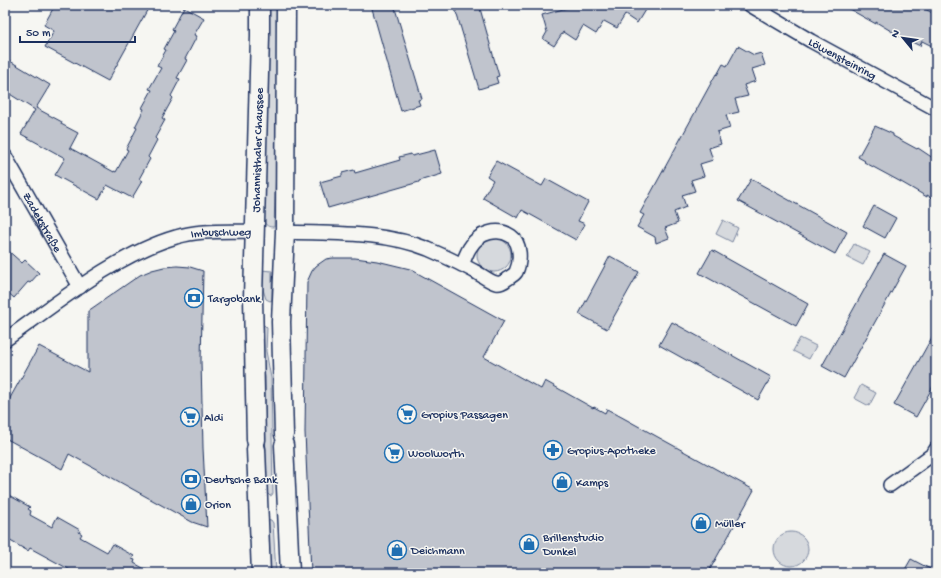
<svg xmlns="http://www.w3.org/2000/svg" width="941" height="578" font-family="'Gochi Hand',sans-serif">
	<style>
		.green { fill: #d6d9dd; stroke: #78849e }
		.building { fill: #c0c4cd; stroke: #1b2f5e }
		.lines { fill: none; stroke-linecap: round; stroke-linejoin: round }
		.street-casing { stroke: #1b2f5e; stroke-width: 16 }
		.secondary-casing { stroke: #1b2f5e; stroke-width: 21 }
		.street { stroke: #f6f6f2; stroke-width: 13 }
		.secondary { stroke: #f6f6f2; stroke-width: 18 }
		.labels { text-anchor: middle; stroke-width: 3; stroke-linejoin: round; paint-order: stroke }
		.street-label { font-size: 12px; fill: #1b2f5e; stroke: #f6f6f2 }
		.poi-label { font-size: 12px; fill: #1b2f5e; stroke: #f6f6f2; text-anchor: start }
	</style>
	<rect width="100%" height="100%" fill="#f6f6f2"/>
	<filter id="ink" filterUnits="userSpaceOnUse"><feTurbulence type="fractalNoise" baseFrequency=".025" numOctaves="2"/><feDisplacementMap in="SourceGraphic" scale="8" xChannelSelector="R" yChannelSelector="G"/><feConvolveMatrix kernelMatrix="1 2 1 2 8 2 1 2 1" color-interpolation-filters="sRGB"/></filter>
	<g filter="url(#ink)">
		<g class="green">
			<path d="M 267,5 L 278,5 L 278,99 L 274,227 C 268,227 266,226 263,220 Z"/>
			<polygon points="723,220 738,228 732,242 716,234"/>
			<circle cx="494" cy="255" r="17"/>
			<polygon points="854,244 870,252 863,265 847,257"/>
			<polygon points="261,270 272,271 272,300 270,301 266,299 261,283"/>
			<polygon points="264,325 267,328 266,351 271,378 273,493 272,495 270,496 266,492 265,377 260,352 262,326"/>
			<polygon points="800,338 816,346 809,359 793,351"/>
			<polygon points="861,385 876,393 869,406 854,398"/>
			<polygon points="266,519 271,520 273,523 276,573 265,573"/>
			<circle cx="791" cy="549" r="17"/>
		</g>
		<g class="building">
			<polygon points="55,5 150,5 108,81 45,47 54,31 44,25"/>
			<polygon points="371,5 394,5 422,99 418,100 420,105 401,111"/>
			<polygon points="454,5 479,5 499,76 496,77 498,83 479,89"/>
			<polygon points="577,5 648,5 637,23 625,15 617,28 604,21 596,34 583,26 575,40 563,32 554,46 543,39 547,32 542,15"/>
			<polygon points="842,5 918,5 936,15 936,48 922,41 920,46 912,42 911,43 876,22 876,24"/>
			<polygon points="184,7 204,18 194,35 197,36 185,59 187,60 177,78 180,79 171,96 173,98 162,118 165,120 155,138 157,140 148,157 150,159 139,179 142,181 132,198 107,185 99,199 55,175 65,158 21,134 35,110 5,91 5,58 50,85 36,108 62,122 61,124 78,133 70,148 114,172 114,171 116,172 128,150 126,149 137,128 135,127 144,109 142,108 152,90 149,89 161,68 157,66 166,50 164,49 174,31 172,29"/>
			<polygon points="738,46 754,55 761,53 765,65 752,69 756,81 744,85 748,96 735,99 739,112 726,115 730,128 717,132 721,144 709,148 713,160 700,164 704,176 691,180 695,191 682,195 686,207 674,212 678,223 665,228 669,238 656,243 655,237 637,227 644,215 640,213 716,74 717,75 723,64 727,66"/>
			<polygon points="875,126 893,134 893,136 917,149 918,148 936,160 936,200 927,195 927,197 901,182 864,162 865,161 858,157"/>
			<polygon points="435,150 442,174 419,181 419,182 328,208 320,182 342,176 342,173 354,170 355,173 400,160 399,157 411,154 412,156"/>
			<polygon points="496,161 542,186 546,179 588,202 578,221 585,224 576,240 522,210 518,218 483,198 493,180 487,176"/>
			<polygon points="751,179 847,232 835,254 738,201"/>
			<polygon points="874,206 896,218 885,238 863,226"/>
			<polygon points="5,248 22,263 25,260 39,273 30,283 28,282 14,298 5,290"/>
			<polygon points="712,250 808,304 796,326 699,273"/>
			<polygon points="884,254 906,266 844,378 822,366"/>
			<polygon points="610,256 639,272 607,329 579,314"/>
			<polygon points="333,258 355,258 377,261 410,269 504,321 484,357 541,389 545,381 593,408 594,407 605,413 607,409 754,490 708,573 311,573 305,432 307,282 312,271 316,266 326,259"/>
			<polygon points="177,266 190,267 203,271 201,361 203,448 207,527 192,522 69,454 62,469 5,438 5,407 39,346 88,372 88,311 140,275 152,270 164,267"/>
			<polygon points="672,322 771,377 758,400 659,345"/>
			<polygon points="936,330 936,381 916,417 894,405"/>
			<polygon points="5,493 30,507 28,509 31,511 30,515 52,527 57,517 80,530 79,532 82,534 80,537 107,552 112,544 134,556 132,559 135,560 134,563 152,573 76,573 30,548 28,551 5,538"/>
			<polygon points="911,559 936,572 936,573 903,573"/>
		</g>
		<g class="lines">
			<defs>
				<g id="street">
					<path id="s1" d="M 750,5 L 811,41 L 936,109"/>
					<path id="s2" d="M 5,156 L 80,287"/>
					<path d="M 285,232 C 332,234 383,231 428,249 C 444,256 459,263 474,271 C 480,274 490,282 496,283 C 499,284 504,282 507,279 C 510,277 514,275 516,272 C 521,261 521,243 511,236 C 498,227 479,233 471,246 C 467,251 465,258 462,265"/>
					<path id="s3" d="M 5,340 C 56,304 117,254 176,237 C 201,229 229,232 255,231"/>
					<polyline points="890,485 933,454 936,449"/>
				</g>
				<g id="secondary">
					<polyline points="284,435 281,322 285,232 286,5"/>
					<path id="s4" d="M 256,440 L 253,298 L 260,36 L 260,5"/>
					<polyline points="284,445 290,573"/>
					<polyline points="256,449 261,573"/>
				</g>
			</defs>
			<use href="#street" class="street-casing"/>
			<use href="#secondary" class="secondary-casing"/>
			<use href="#street" class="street"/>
			<use href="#secondary" class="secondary"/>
		</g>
	</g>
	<defs>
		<symbol id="bank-ring" viewBox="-11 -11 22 22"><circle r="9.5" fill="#f6f6f2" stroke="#1f6fb2" stroke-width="1.5"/><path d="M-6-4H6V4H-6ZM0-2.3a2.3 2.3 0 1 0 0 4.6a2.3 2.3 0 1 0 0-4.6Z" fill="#1f6fb2"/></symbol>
		<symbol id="supermarket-ring" viewBox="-11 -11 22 22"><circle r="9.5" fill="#f6f6f2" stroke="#1f6fb2" stroke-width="1.5"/><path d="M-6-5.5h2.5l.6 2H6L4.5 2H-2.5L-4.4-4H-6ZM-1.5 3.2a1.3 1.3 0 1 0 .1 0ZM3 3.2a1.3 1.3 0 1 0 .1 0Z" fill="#1f6fb2"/></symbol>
		<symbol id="pharmacy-ring" viewBox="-11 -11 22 22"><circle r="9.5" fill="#f6f6f2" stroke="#1f6fb2" stroke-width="1.5"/><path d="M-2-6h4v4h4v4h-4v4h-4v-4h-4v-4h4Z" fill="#1f6fb2"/></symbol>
		<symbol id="shop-ring" viewBox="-11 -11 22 22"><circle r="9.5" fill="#f6f6f2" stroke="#1f6fb2" stroke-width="1.5"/><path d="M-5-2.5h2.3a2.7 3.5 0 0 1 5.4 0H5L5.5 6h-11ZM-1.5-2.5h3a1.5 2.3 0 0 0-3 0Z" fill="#1f6fb2"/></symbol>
	</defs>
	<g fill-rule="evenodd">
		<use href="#bank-ring" x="183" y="287" width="22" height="22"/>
		<use href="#supermarket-ring" x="396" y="403" width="22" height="22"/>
		<use href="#supermarket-ring" x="179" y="406" width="22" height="22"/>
		<use href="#pharmacy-ring" x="542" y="439" width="22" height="22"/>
		<use href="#supermarket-ring" x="383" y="442" width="22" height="22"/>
		<use href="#bank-ring" x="180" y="468" width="22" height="22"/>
		<use href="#shop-ring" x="551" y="471" width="22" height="22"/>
		<use href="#shop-ring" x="180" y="493" width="22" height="22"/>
		<use href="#shop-ring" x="690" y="512" width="22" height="22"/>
		<use href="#shop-ring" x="518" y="533" width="22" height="22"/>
		<use href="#shop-ring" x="386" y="539" width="22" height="22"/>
	</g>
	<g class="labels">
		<g class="street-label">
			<text dy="4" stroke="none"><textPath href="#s1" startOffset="107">Löwensteinring</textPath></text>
			<text dy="4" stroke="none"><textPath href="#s4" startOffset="290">Johannisthaler Chaussee</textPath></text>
			<text dy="4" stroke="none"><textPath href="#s2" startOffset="76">Zadekstraße</textPath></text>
			<text dy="4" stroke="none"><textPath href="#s3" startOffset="246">Imbuschweg</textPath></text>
		</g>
		<g class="poi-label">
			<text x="208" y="302">Targobank</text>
			<text x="421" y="418">Gropius Passagen</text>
			<text x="204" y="421">Aldi</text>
			<text x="567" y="454">Gropius-Apotheke</text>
			<text x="408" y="457">Woolworth</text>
			<text x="205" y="483">Deutsche Bank</text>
			<text x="576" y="486">Kamps</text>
			<text x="205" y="508">Orion</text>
			<text x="715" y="527">Müller</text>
			<text x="543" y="541">Brillenstudio<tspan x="543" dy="14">Dunkel</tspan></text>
			<text x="411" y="554">Deichmann</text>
		</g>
	</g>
	<rect width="941" height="578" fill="none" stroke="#f6f6f2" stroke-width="20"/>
	<rect x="10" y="10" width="921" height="558" fill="none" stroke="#1b2f5e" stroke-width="1.5" filter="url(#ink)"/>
	<g transform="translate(903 38) rotate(299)" stroke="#f6f6f2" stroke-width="3" paint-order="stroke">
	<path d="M0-3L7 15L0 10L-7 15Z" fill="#1b2f5e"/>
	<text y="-6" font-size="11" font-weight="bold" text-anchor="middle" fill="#1b2f5e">N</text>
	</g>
	<path d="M20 36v6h115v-6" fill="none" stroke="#1b2f5e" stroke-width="2"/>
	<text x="26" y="36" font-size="12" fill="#1b2f5e" stroke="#f6f6f2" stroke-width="3" paint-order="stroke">50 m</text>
</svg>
